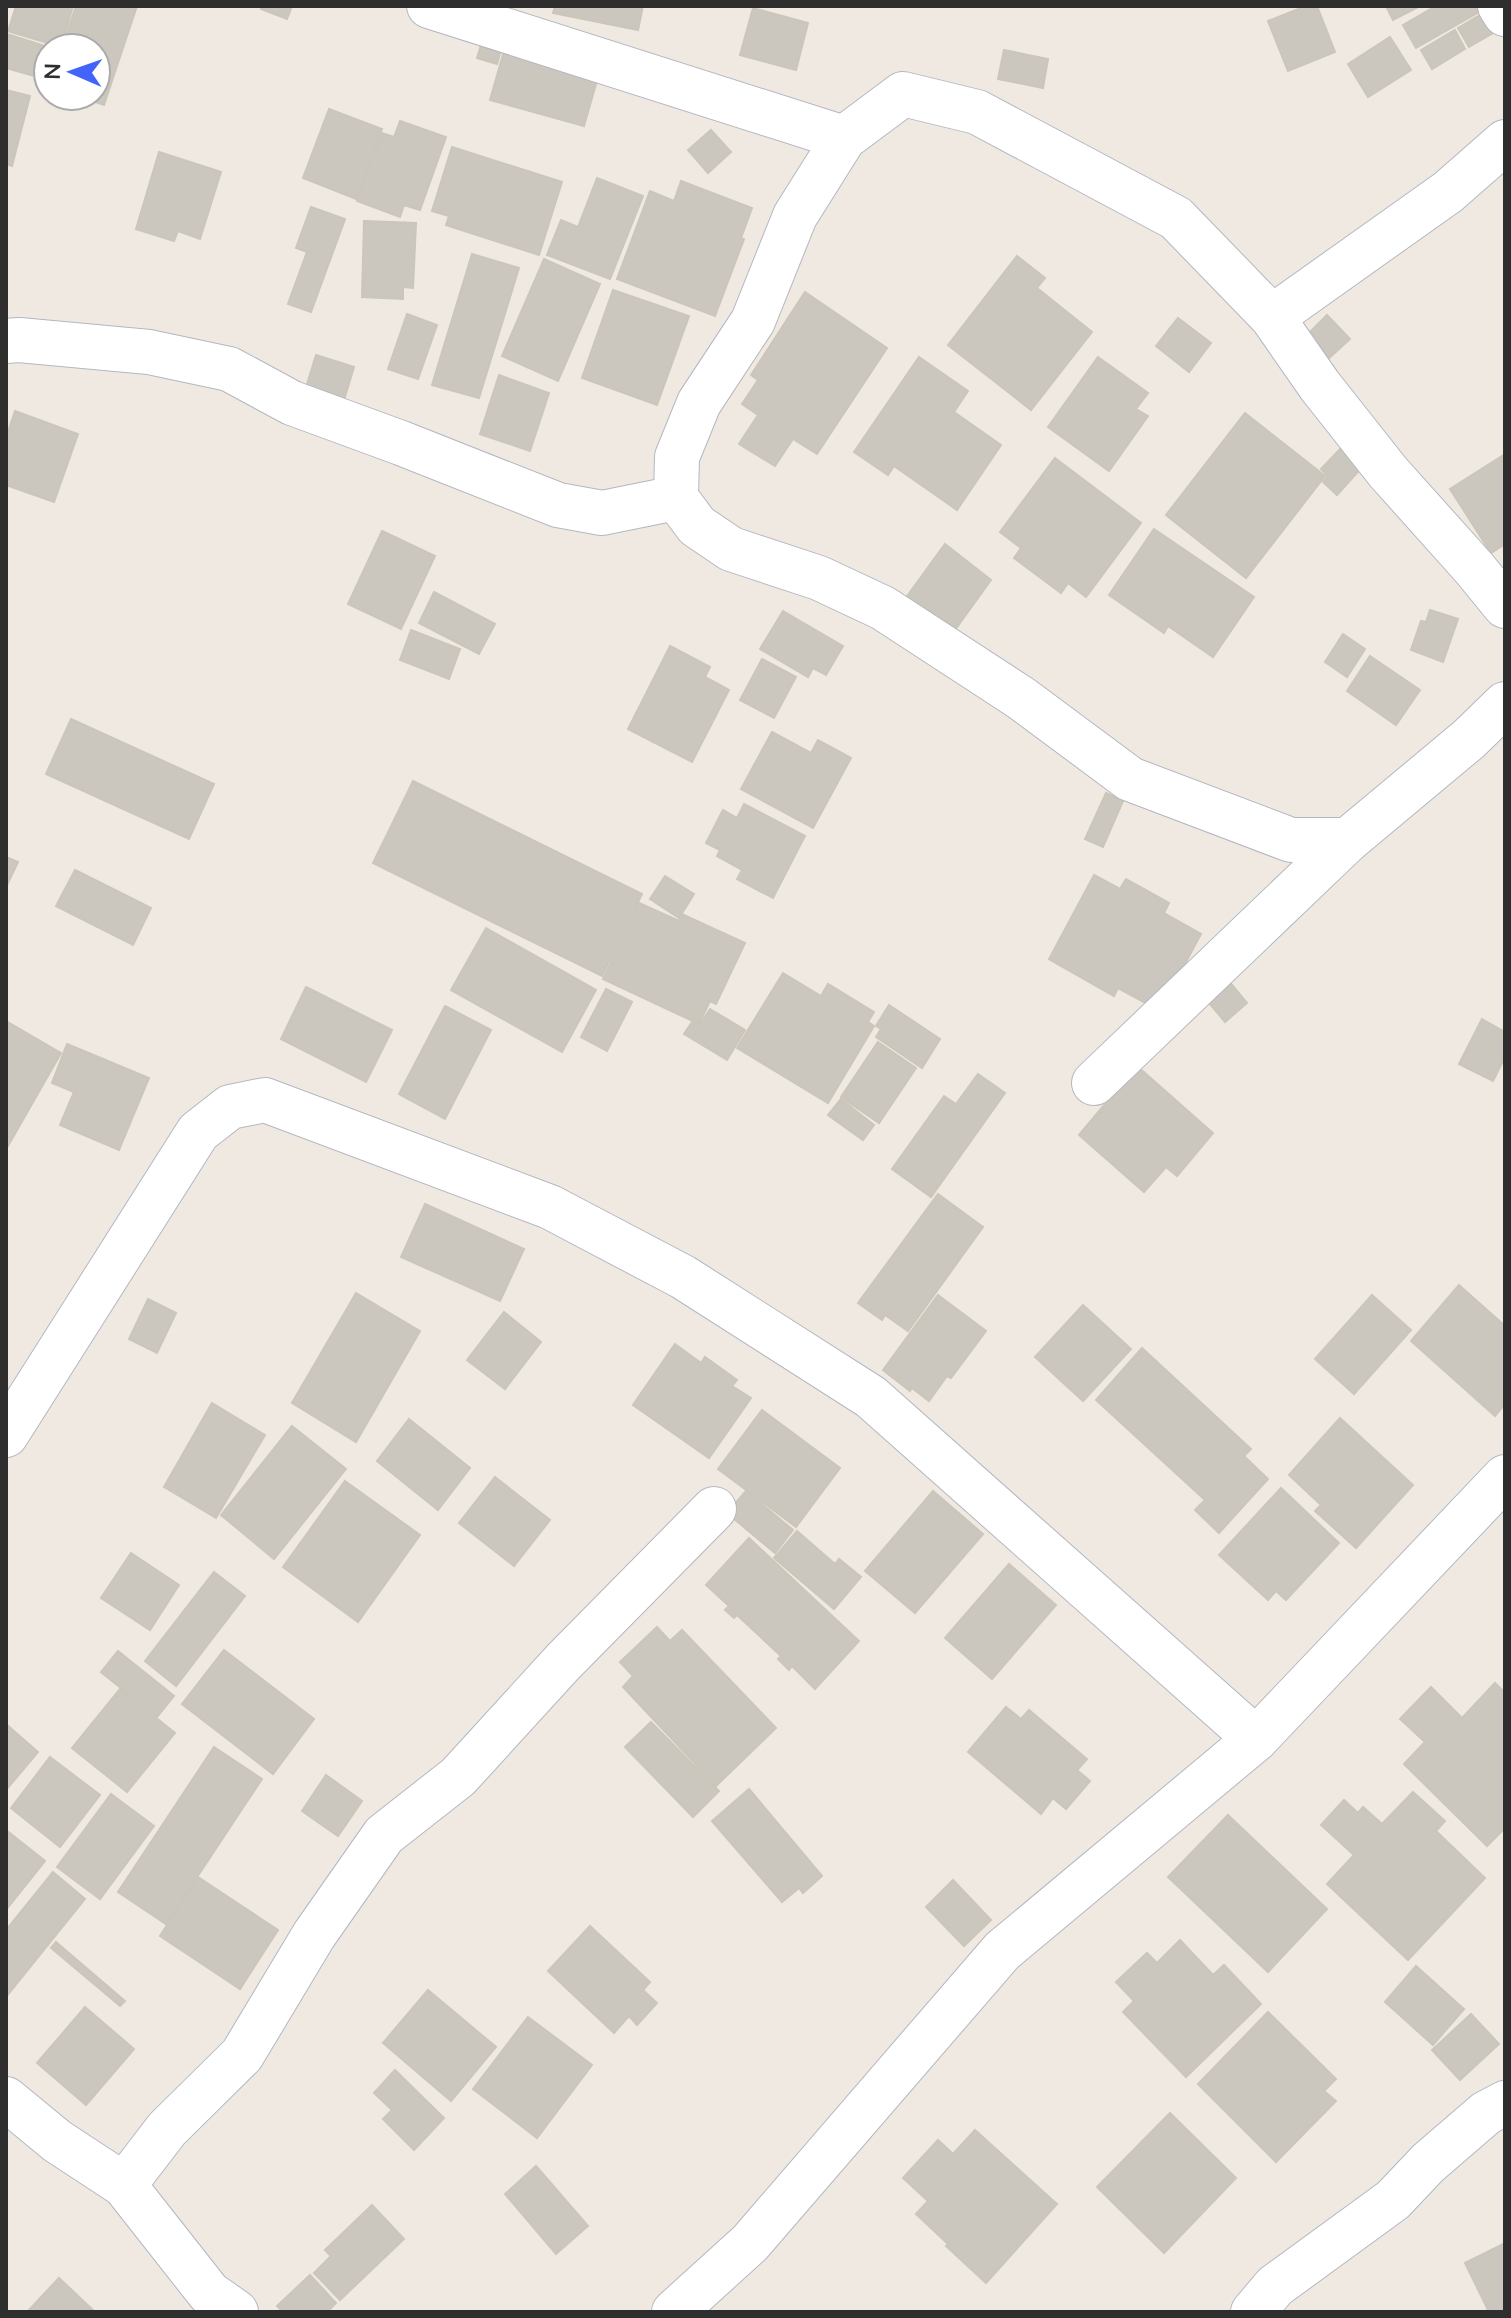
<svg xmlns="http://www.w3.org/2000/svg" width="1511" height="2318" font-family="Mulish,sans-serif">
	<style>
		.building { fill: #cbc7bf; stroke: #cbc5ba; stroke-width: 2 }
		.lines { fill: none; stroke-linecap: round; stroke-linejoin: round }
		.minor-casing { stroke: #b4b7c1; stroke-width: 46 }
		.minor { stroke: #fff; stroke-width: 44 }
	</style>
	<rect width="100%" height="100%" fill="#efe9e1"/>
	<g class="building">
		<polygon points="16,6 73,6 61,47 8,31"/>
		<polygon points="76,6 137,6 104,105 78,96 96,96 96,48 62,48"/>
		<polygon points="262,6 292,6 287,19 261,9"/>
		<polygon points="555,6 643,6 638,30 553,13"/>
		<polygon points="1306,6 1317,6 1335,52 1288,71 1268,21"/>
		<polygon points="1386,6 1420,6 1393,20"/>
		<polygon points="1436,6 1463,6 1464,8 1478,6 1481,11 1416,48 1403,25"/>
		<polygon points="753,8 808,23 796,70 740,55"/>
		<polygon points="1483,13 1495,32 1469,47 1458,28"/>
		<polygon points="1455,30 1465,49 1432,69 1421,50"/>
		<polygon points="7,34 51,48 48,48 48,80 6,68"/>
		<polygon points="1390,37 1411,70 1368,97 1348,64"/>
		<polygon points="481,45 501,50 497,64 477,58"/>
		<polygon points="1004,50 1048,59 1043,88 998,79"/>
		<polygon points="504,51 598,77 584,126 490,100"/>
		<polygon points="6,90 30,96 12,166 6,164"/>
		<polygon points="329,109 382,129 356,199 303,178"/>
		<polygon points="400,121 446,137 420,210 404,205 400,217 357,201 382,133 394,137"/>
		<polygon points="711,130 731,152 708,173 688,150"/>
		<polygon points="452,147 562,182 539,255 446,225 449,216 432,211"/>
		<polygon points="159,152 221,172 200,239 178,231 174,241 136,229"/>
		<polygon points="597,178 643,196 610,279 547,255 561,220 578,227"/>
		<polygon points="681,181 752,208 741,238 744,239 715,316 617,279 650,191 674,201"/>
		<polygon points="311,207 345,219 311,312 288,304 307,252 296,248"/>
		<polygon points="364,221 416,223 413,288 403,287 403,299 362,297"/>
		<polygon points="472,254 519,268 479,398 432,385"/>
		<polygon points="1017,256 1045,278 1037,288 1092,332 1031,410 948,345"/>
		<polygon points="544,259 600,284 558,381 502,356"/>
		<polygon points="613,290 689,316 657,405 582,378"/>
		<polygon points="805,292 887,348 817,454 793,439 775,466 739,444 758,415 742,404 758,380 751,375"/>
		<polygon points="407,314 437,325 418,379 388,369"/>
		<polygon points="1327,315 1350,339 1327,360 1306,336"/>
		<polygon points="1178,318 1211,343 1189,372 1156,346"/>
		<polygon points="316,355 354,367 342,407 304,394"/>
		<polygon points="919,357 968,391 954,412 1001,445 957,510 894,466 888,475 854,452"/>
		<polygon points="1098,357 1148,393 1136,409 1148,416 1109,471 1048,427"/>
		<polygon points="499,375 549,393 530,451 480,434"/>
		<polygon points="15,411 78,434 54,502 6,485 6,438"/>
		<polygon points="1245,413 1325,476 1246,578 1166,515"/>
		<polygon points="1343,446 1364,465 1337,495 1323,482 1328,476 1321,469"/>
		<polygon points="1505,454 1505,544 1491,553 1450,489"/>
		<polygon points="1055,458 1141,523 1086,597 1068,583 1061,593 1014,558 1021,548 1000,532"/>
		<polygon points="1154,529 1254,597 1213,657 1168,626 1164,633 1109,595"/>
		<polygon points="382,531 435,556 401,629 348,604"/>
		<polygon points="945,544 991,580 952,634 905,599"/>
		<polygon points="434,592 495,624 479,654 419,623"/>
		<polygon points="1430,610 1458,619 1443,662 1411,650 1421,621 1426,622"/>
		<polygon points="783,611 843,646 826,675 813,668 808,677 760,649"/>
		<polygon points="411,630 460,649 449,679 400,660"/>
		<polygon points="1343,634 1365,649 1347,677 1325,662"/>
		<polygon points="670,646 710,667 705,677 729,690 692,762 628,729"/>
		<polygon points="1370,656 1420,690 1396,725 1347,691"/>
		<polygon points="762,659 796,677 774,718 740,700"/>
		<polygon points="71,719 214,784 189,839 46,774"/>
		<polygon points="772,732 811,753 818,740 851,758 813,828 741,789"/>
		<polygon points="413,781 642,894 602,976 373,863"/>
		<polygon points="1106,793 1123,801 1103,847 1085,839"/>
		<polygon points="744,804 805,836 773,898 737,879 742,870 717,856 720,850 706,843 723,810 737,818"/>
		<polygon points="6,857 18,862 6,887"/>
		<polygon points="75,870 151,908 133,945 56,906"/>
		<polygon points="1094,875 1120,889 1126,879 1169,903 1164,913 1201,934 1160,1011 1118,988 1114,996 1049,959"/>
		<polygon points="665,876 694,894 679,918 650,899"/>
		<polygon points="639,903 679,921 682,914 745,943 716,1004 710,1001 699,1024 603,979"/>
		<polygon points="486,928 596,990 562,1052 451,990"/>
		<polygon points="783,973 821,996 828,984 874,1012 868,1022 874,1026 828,1103 737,1048"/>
		<polygon points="1227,979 1247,1003 1225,1022 1205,998"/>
		<polygon points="306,987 392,1030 366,1082 281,1039"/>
		<polygon points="606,989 632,1002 607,1051 581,1037"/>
		<polygon points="889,1005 940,1039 922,1068 876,1037 881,1029 876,1026"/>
		<polygon points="445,1006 491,1030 445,1119 399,1094"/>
		<polygon points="710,1009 745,1030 727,1060 684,1034 692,1022 699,1026"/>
		<polygon points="1482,1019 1505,1032 1505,1057 1493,1081 1459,1064"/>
		<polygon points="6,1021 61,1053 8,1146 6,1145"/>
		<polygon points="878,1042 916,1068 879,1123 841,1097"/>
		<polygon points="67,1044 149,1078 119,1150 60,1125 74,1092 52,1083"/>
		<polygon points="1137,1066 1213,1133 1177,1176 1166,1167 1144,1192 1079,1135"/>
		<polygon points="978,1074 1005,1093 931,1197 892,1169 944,1096 956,1104"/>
		<polygon points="841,1099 874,1125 863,1140 828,1115"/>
		<polygon points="938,1194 983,1227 908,1331 885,1315 882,1320 858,1303"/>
		<polygon points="425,1204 524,1249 500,1301 401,1257"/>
		<polygon points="1459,1285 1505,1326 1505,1404 1495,1416 1411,1341"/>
		<polygon points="356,1293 420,1331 356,1442 292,1403"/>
		<polygon points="938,1295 986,1331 951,1378 947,1376 929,1401 912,1388 910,1391 883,1370"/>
		<polygon points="1372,1295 1411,1330 1354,1394 1315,1359"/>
		<polygon points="148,1299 176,1313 157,1353 129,1339"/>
		<polygon points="1083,1305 1131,1349 1083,1401 1035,1357"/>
		<polygon points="504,1312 541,1342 505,1389 467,1360"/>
		<polygon points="675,1344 701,1363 705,1357 737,1380 732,1386 751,1398 709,1458 633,1405"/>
		<polygon points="1142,1348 1251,1449 1244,1456 1268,1479 1219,1533 1195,1510 1205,1500 1096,1400"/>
		<polygon points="212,1403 265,1435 216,1518 164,1487"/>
		<polygon points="762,1410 840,1468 796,1527 718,1469"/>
		<polygon points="1340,1418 1413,1485 1356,1548 1315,1511 1321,1505 1289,1475"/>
		<polygon points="409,1419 470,1468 438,1510 377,1461"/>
		<polygon points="292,1426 346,1469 274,1559 221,1515"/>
		<polygon points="495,1477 550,1520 514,1566 459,1523"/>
		<polygon points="345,1481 420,1535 358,1622 283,1567"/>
		<polygon points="1281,1488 1339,1543 1286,1600 1276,1591 1268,1600 1219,1555"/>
		<polygon points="746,1491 793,1530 775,1553 727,1513"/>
		<polygon points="933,1491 983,1534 915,1613 865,1571"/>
		<polygon points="797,1531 835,1564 839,1559 861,1577 834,1609 774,1558"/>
		<polygon points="749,1538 859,1641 815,1689 792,1666 789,1670 778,1659 781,1656 737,1615 734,1618 725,1610 729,1606 706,1585"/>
		<polygon points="131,1553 179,1585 150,1630 101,1598"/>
		<polygon points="1009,1564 1056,1605 992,1679 945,1638"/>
		<polygon points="214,1572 245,1596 176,1686 145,1661"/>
		<polygon points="657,1627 670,1641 682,1630 776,1728 716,1786 623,1687 633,1676 620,1662"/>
		<polygon points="224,1650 314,1719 273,1774 182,1704"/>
		<polygon points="118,1651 174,1696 157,1717 101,1672"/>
		<polygon points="1495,1683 1505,1693 1505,1828 1487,1846 1404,1764 1425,1742 1400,1719 1431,1687 1462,1718"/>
		<polygon points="120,1689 175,1733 127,1792 72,1748"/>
		<polygon points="1006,1707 1021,1719 1029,1710 1087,1759 1077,1770 1090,1781 1066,1809 1053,1798 1041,1814 968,1752"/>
		<polygon points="651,1722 719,1791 693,1817 625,1747"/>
		<polygon points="6,1724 38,1752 6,1790"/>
		<polygon points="214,1747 262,1779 166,1924 118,1892"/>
		<polygon points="50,1757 100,1795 60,1847 11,1808"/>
		<polygon points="326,1775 362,1801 338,1836 302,1811"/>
		<polygon points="749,1789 822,1876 803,1893 799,1888 782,1902 712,1821"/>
		<polygon points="1413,1792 1445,1821 1436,1831 1485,1878 1408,1960 1327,1884 1354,1855 1321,1825 1344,1800 1358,1813 1363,1807 1382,1824"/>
		<polygon points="111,1794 154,1826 100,1899 57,1867"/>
		<polygon points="1228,1815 1327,1909 1268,1972 1168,1877"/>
		<polygon points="6,1830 45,1861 6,1910"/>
		<polygon points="53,1872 85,1899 6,1997 6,1930"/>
		<polygon points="198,1877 278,1930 240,1989 160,1936"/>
		<polygon points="953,1880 991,1920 964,1946 926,1907"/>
		<polygon points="590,1926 650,1982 643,1990 657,2003 637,2025 629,2016 614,2033 548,1971"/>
		<polygon points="1180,1940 1213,1975 1224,1965 1261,2004 1186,2077 1123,2012 1134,2001 1116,1982 1147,1953 1157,1963"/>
		<polygon points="56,1942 125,2001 120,2006 51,1948"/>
		<polygon points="1416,1966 1464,2009 1433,2045 1385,2002"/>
		<polygon points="428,1990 496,2047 451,2101 383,2043"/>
		<polygon points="85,2007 134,2049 86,2105 37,2063"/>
		<polygon points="1268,2012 1336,2079 1324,2091 1336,2101 1276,2162 1198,2084"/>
		<polygon points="1471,2014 1499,2044 1460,2080 1432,2050"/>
		<polygon points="528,2017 592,2065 537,2138 473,2089"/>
		<polygon points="395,2070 444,2118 414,2150 383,2119 392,2110 374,2093"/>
		<polygon points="1170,2113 1236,2178 1164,2253 1097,2187"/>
		<polygon points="975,2130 1057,2204 986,2283 946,2246 948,2244 916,2214 928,2201 903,2178 938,2140 953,2154"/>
		<polygon points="536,2166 588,2226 556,2254 505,2194"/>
		<polygon points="372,2205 404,2239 340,2300 314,2273 331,2256 325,2250"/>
		<polygon points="1505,2243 1505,2312 1489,2312 1465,2263"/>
		<polygon points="310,2275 336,2303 327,2312 283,2312 277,2306"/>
		<polygon points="59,2278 95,2312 27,2312"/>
	</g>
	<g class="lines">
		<defs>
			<g id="minor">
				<polyline points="429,6 844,138"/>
				<polyline points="1500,6 1505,14"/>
				<polyline points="1272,317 1448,192 1505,142"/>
				<polyline points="6,341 19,340 149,352 229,369 292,403 401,443 558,505 602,513 676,498"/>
				<polyline points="1348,840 1291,840 1130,779 1021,698 883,608 819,578 731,549 697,526 676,498 677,457 699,403 753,321 795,216 844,138 903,94 977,112 1176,218 1272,317 1320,386 1388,472 1474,568 1505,606"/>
				<polyline points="1094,1083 1348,840 1469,739 1505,704"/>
				<polyline points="6,1435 198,1132 230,1107 265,1100 550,1207 683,1277 871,1397 1256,1739"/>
				<polyline points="6,2099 57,2141 124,2185 209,2293 236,2312"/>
				<polyline points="124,2185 167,2129 242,2055 314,1935 384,1835 458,1777 563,1662 714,1509"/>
				<polyline points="674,2312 750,2243 1002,1951 1256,1739 1505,1477"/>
				<polyline points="1253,2312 1275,2286 1393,2200 1428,2163 1486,2113 1505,2103"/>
			</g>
		</defs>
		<use href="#minor" class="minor-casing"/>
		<use href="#minor" class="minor"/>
	</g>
	<rect width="1511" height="2318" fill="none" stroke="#2e2e2e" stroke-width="16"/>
	<g transform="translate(72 72) rotate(272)"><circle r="38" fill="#ffffff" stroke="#ababab" stroke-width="2"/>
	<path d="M0-6L14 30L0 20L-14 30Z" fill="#4264fb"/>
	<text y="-12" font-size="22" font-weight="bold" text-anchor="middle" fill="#2e2e2e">N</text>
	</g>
</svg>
